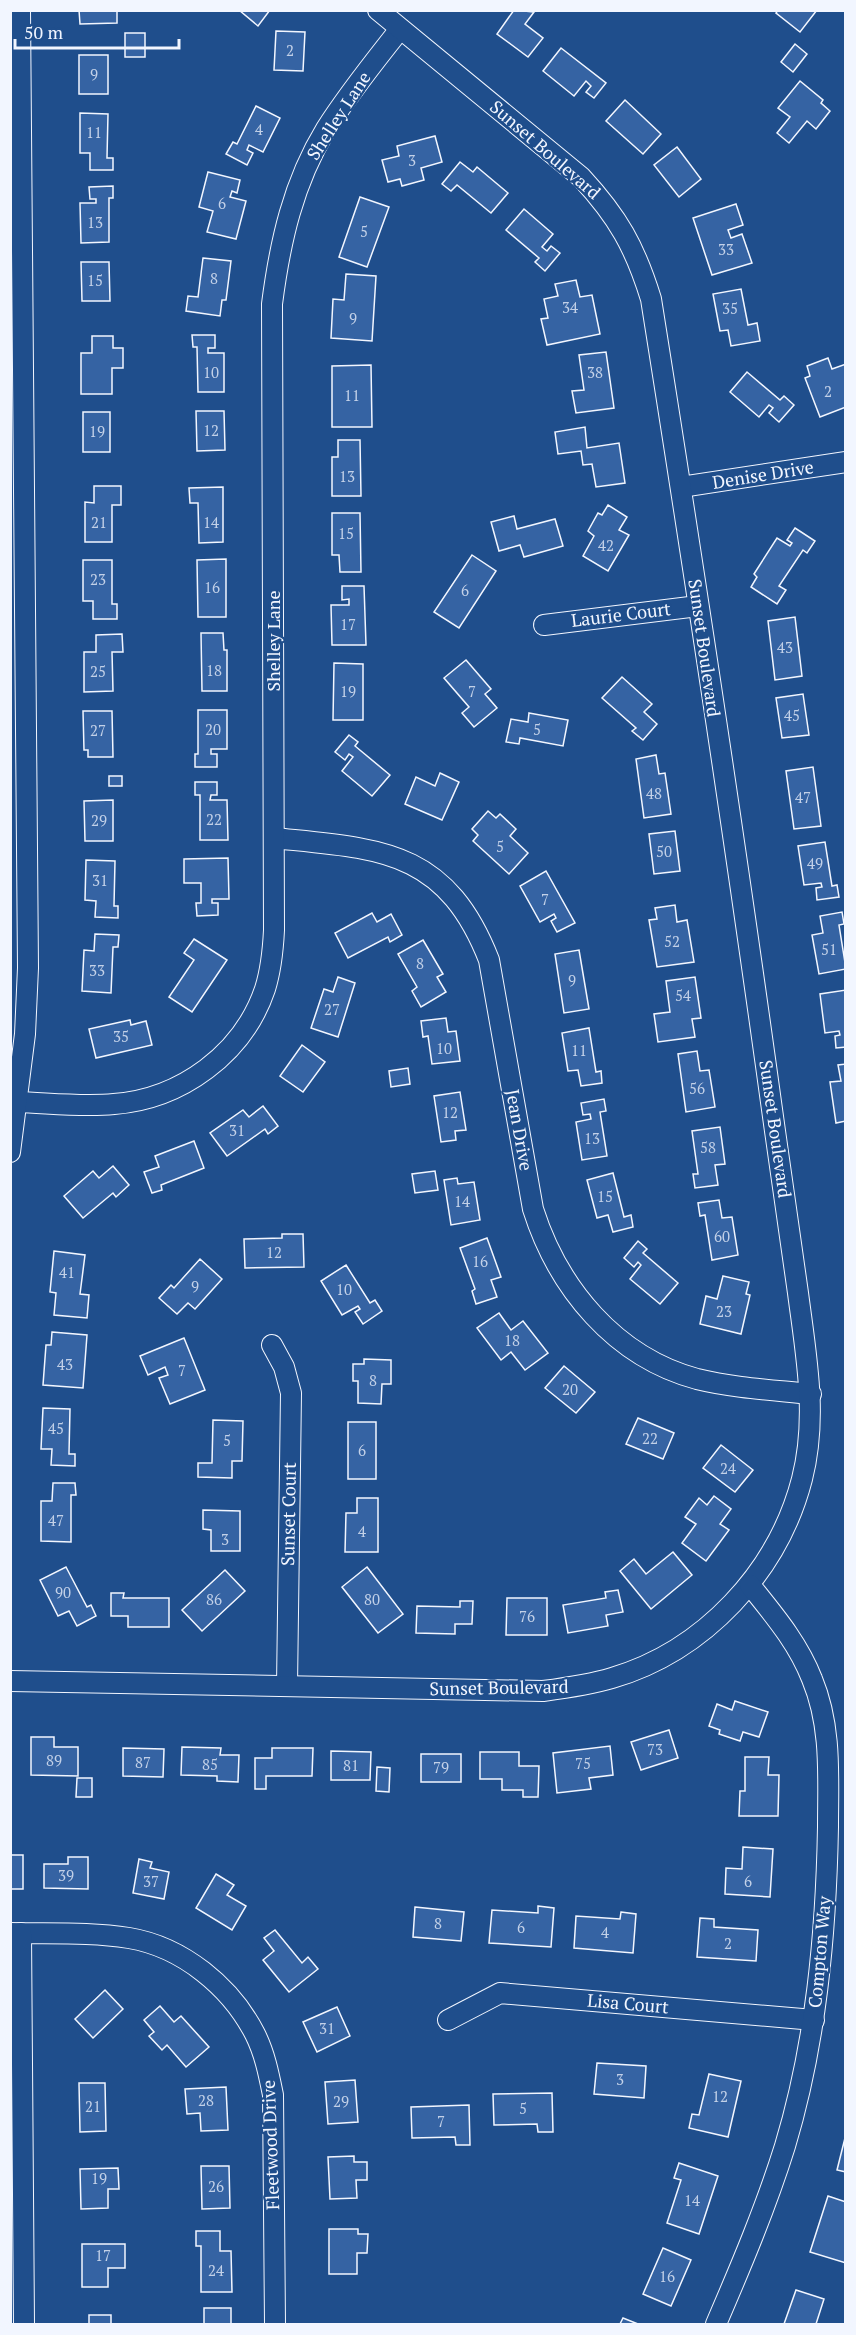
<svg xmlns="http://www.w3.org/2000/svg" width="856" height="2335" font-family="'PT Serif',serif">
	<style>
		.building { fill: #3563a3; stroke: #f2f6ff; stroke-width: 1.5 }
		.lines { fill: none; stroke-linecap: round; stroke-linejoin: round }
		.street-casing { stroke: #f2f6ff; stroke-width: 22 }
		.street { stroke: #1f4e8c; stroke-width: 20 }
		.labels { text-anchor: middle; stroke-width: 4.5; stroke-linejoin: round; paint-order: stroke }
		.number-label { font-size: 15px; fill: #c3d1e8 }
		.street-label { font-size: 18px; fill: #f2f6ff; stroke: #1f4e8c }
	</style>
	<rect width="100%" height="100%" fill="#1f4e8c"/>
	<g class="building">
		<polygon points="79,10 117,10 117,23 80,24"/>
		<polygon points="239,10 270,10 258,26"/>
		<polygon points="514,10 534,12 525,24 543,38 528,57 497,34"/>
		<polygon points="778,10 817,10 800,32 776,13"/>
		<polygon points="276,31 305,32 303,71 274,70"/>
		<rect x="125" y="33" width="20" height="24"/>
		<polygon points="795,44 807,54 793,72 781,62"/>
		<polygon points="561,48 606,83 594,98 586,92 591,86 586,81 574,96 543,71"/>
		<rect x="79" y="55" width="29" height="39"/>
		<polygon points="800,81 823,100 821,103 830,111 816,129 807,121 789,143 777,133 790,117 778,108"/>
		<polygon points="625,100 661,134 643,154 606,121"/>
		<polygon points="256,106 280,118 263,152 249,145 247,150 253,153 247,165 226,154 233,142 237,144"/>
		<polygon points="80,113 108,114 107,158 113,158 113,170 90,170 90,153 80,153"/>
		<polygon points="435,136 442,162 421,168 424,180 402,186 400,179 388,182 382,160 399,156 397,146"/>
		<polygon points="677,147 701,179 679,197 654,165"/>
		<polygon points="460,162 473,172 477,167 508,193 491,213 457,185 451,191 442,184"/>
		<polygon points="208,172 240,180 237,193 232,191 230,197 246,201 236,239 207,232 213,211 199,207"/>
		<polygon points="113,186 113,198 109,198 109,242 81,243 80,203 96,203 96,199 90,199 89,187"/>
		<polygon points="360,197 389,207 367,267 339,257"/>
		<polygon points="736,204 743,225 728,230 731,238 742,234 752,263 712,275 693,218"/>
		<polygon points="524,209 553,234 542,247 547,251 551,246 560,253 545,271 535,262 539,258 506,230"/>
		<polygon points="203,258 231,261 226,300 222,300 220,316 186,311 188,296 198,297"/>
		<polygon points="81,262 109,262 110,301 82,301"/>
		<polygon points="346,274 376,276 372,341 331,338 333,299 344,300"/>
		<polygon points="576,280 580,297 592,295 600,334 547,345 541,319 548,318 544,299 558,296 555,284"/>
		<polygon points="741,289 748,325 757,323 760,341 731,346 728,330 720,331 713,294"/>
		<polygon points="192,335 215,335 215,348 208,348 208,353 224,353 224,392 198,392 197,347 193,347"/>
		<polygon points="92,336 113,336 113,348 123,348 123,368 112,368 112,394 81,394 81,353 92,353"/>
		<polygon points="606,352 614,408 576,413 572,391 584,390 579,355"/>
		<polygon points="828,358 832,369 846,364 846,407 820,417 805,378 810,376 807,366"/>
		<polygon points="371,365 372,427 332,427 332,366"/>
		<polygon points="747,372 780,400 784,396 794,405 779,422 769,413 773,408 769,405 759,417 730,392"/>
		<polygon points="196,411 224,411 225,450 197,451"/>
		<rect x="83" y="412" width="27" height="40"/>
		<polygon points="585,427 587,448 619,443 625,483 596,487 592,464 583,465 581,451 558,454 555,432"/>
		<polygon points="338,440 360,440 361,496 332,496 332,457 338,457"/>
		<polygon points="94,486 121,486 121,505 112,505 112,542 85,542 85,502 94,503"/>
		<polygon points="223,487 223,542 199,543 198,503 190,503 189,488"/>
		<polygon points="608,505 627,517 619,530 629,535 608,571 583,556 594,536 588,531 598,513 602,515"/>
		<polygon points="332,513 360,513 361,572 340,572 339,555 332,555"/>
		<polygon points="514,516 517,529 555,519 563,546 524,557 520,545 499,551 491,522"/>
		<polygon points="795,528 815,541 807,553 803,550 779,586 786,590 777,604 751,587 757,577 754,574 777,538 790,546 792,543 787,540"/>
		<polygon points="472,555 496,571 459,628 434,612"/>
		<polygon points="226,559 226,617 198,617 197,560"/>
		<polygon points="83,560 112,560 112,604 117,604 117,619 93,619 93,601 83,601"/>
		<polygon points="342,586 364,586 366,645 332,645 331,605 349,605 349,599 342,600"/>
		<polygon points="795,617 802,676 775,680 768,621"/>
		<polygon points="201,633 223,633 224,650 227,650 227,691 202,691"/>
		<polygon points="122,634 123,652 112,652 113,691 84,692 84,652 96,652 96,635"/>
		<polygon points="466,660 491,689 485,694 497,708 474,727 462,713 469,707 444,678"/>
		<polygon points="334,663 363,664 363,720 333,720"/>
		<polygon points="622,677 652,704 644,712 657,724 643,740 632,731 636,728 602,698"/>
		<polygon points="803,694 809,735 782,738 776,698"/>
		<polygon points="198,710 227,710 227,749 211,749 211,754 217,754 217,767 195,767 195,754 198,754"/>
		<polygon points="83,711 112,711 113,757 88,757 88,750 84,750"/>
		<polygon points="529,713 568,720 563,746 520,738 519,744 506,742 511,719 528,722"/>
		<polygon points="349,735 358,742 355,746 390,775 372,796 342,771 353,757 349,754 345,760 335,752"/>
		<polygon points="656,755 659,774 665,773 671,814 644,818 636,759"/>
		<polygon points="813,767 821,826 794,829 786,771"/>
		<polygon points="440,773 459,782 442,820 405,804 416,777 435,786"/>
		<rect x="109" y="776" width="13" height="10"/>
		<polygon points="195,782 217,782 217,795 211,795 210,800 227,800 228,840 200,840 200,795 195,795"/>
		<polygon points="113,800 113,841 85,841 84,801"/>
		<polygon points="488,811 496,818 500,814 516,829 510,836 528,853 509,874 473,841 478,835 472,829"/>
		<polygon points="675,831 680,871 654,874 649,834"/>
		<polygon points="825,842 832,886 837,885 839,897 817,900 816,888 822,887 821,883 804,885 798,846"/>
		<polygon points="228,858 229,899 212,899 212,903 218,903 218,915 197,916 196,903 201,903 201,883 184,883 184,859"/>
		<polygon points="86,860 115,861 114,906 118,906 118,918 95,917 96,901 85,900"/>
		<polygon points="546,871 575,923 557,932 551,921 556,918 554,914 540,922 520,886"/>
		<polygon points="675,905 677,922 687,920 694,962 657,967 649,920 657,919 655,908"/>
		<polygon points="842,912 844,924 839,925 846,969 819,974 812,935 823,933 820,916"/>
		<polygon points="372,913 377,922 391,914 402,935 390,942 388,937 348,958 335,933"/>
		<polygon points="95,934 119,935 118,947 113,947 111,993 82,991 84,950 94,951"/>
		<polygon points="194,939 227,960 192,1012 169,997 194,960 184,953"/>
		<polygon points="423,940 443,974 437,977 446,992 421,1007 412,991 417,987 398,954"/>
		<polygon points="579,950 589,1009 564,1013 555,954"/>
		<polygon points="338,977 355,983 338,1037 311,1028 324,989 333,992"/>
		<polygon points="695,977 701,1018 692,1019 695,1037 658,1042 654,1014 670,1012 666,981"/>
		<polygon points="846,990 846,1047 836,1048 835,1036 840,1035 839,1031 825,1033 820,994"/>
		<polygon points="446,1018 448,1032 456,1031 460,1061 432,1064 428,1036 423,1037 421,1021"/>
		<polygon points="130,1020 131,1025 146,1021 152,1045 96,1058 89,1029"/>
		<polygon points="589,1028 596,1072 601,1071 602,1083 581,1086 578,1070 568,1071 562,1033"/>
		<polygon points="302,1045 325,1062 303,1092 280,1076"/>
		<polygon points="697,1051 700,1071 709,1070 715,1107 686,1112 678,1054"/>
		<polygon points="846,1064 846,1121 836,1123 830,1082 841,1081 838,1065"/>
		<polygon points="408,1068 410,1084 391,1087 389,1071"/>
		<polygon points="460,1092 466,1130 455,1131 456,1140 441,1142 434,1096"/>
		<polygon points="604,1099 606,1111 600,1112 607,1156 582,1160 576,1122 591,1119 590,1114 583,1115 581,1103"/>
		<polygon points="263,1106 278,1126 268,1134 265,1129 227,1156 210,1133 243,1110 249,1117"/>
		<polygon points="720,1127 725,1164 715,1165 718,1185 695,1188 693,1174 698,1174 692,1131"/>
		<polygon points="194,1141 204,1168 161,1185 162,1190 152,1193 144,1172 159,1167 155,1156"/>
		<polygon points="113,1166 129,1185 116,1197 113,1193 83,1218 64,1196 93,1171 99,1178"/>
		<polygon points="435,1171 438,1190 415,1193 412,1174"/>
		<polygon points="613,1173 624,1217 631,1215 633,1227 613,1232 608,1215 597,1218 587,1180"/>
		<polygon points="457,1178 458,1184 474,1182 480,1220 451,1225 444,1180"/>
		<polygon points="719,1200 722,1218 732,1217 738,1255 712,1260 705,1215 700,1216 698,1203"/>
		<polygon points="282,1234 303,1234 304,1267 245,1268 244,1239 282,1238"/>
		<polygon points="487,1238 501,1277 491,1280 497,1297 476,1304 472,1291 475,1289 460,1248"/>
		<polygon points="638,1241 647,1249 643,1253 678,1283 660,1304 630,1279 641,1265 638,1262 634,1267 624,1258"/>
		<polygon points="54,1251 85,1255 80,1294 89,1295 87,1318 54,1315 56,1293 50,1292"/>
		<polygon points="200,1259 222,1279 195,1309 188,1303 177,1314 159,1298 171,1285 174,1288"/>
		<polygon points="346,1265 370,1303 375,1300 382,1311 363,1324 355,1312 360,1309 358,1306 342,1315 321,1281"/>
		<polygon points="723,1276 749,1282 746,1294 750,1295 741,1334 700,1324 706,1296 717,1299"/>
		<polygon points="499,1313 511,1330 523,1321 548,1353 525,1370 511,1352 501,1360 477,1328"/>
		<polygon points="52,1332 87,1335 83,1388 43,1385 46,1345 51,1345"/>
		<polygon points="184,1338 205,1390 170,1404 159,1378 168,1375 165,1367 148,1375 140,1356"/>
		<polygon points="364,1359 391,1360 391,1384 382,1384 381,1404 358,1403 358,1381 353,1381 353,1364 364,1364"/>
		<polygon points="564,1366 595,1392 576,1413 545,1388"/>
		<polygon points="43,1408 70,1409 69,1454 75,1454 75,1466 51,1465 52,1449 41,1449"/>
		<polygon points="638,1418 674,1433 663,1459 626,1444"/>
		<polygon points="213,1420 243,1421 242,1461 232,1461 232,1478 198,1477 198,1463 212,1463"/>
		<rect x="348" y="1422" width="28" height="57"/>
		<polygon points="721,1445 753,1470 735,1492 703,1468"/>
		<polygon points="53,1483 75,1483 76,1495 71,1495 71,1542 41,1541 41,1501 52,1501"/>
		<polygon points="714,1496 731,1509 720,1524 729,1530 706,1561 682,1543 696,1524 685,1517 699,1498 707,1505"/>
		<polygon points="357,1498 378,1498 378,1552 345,1552 346,1513 357,1513"/>
		<polygon points="203,1510 240,1511 240,1551 211,1551 211,1530 203,1529"/>
		<polygon points="673,1552 692,1575 651,1609 620,1571 634,1559 646,1574"/>
		<polygon points="66,1567 87,1607 91,1605 96,1616 77,1626 69,1611 58,1616 40,1580"/>
		<polygon points="367,1567 403,1614 378,1633 342,1587"/>
		<polygon points="225,1570 245,1591 202,1631 182,1610"/>
		<polygon points="618,1590 623,1612 606,1615 608,1626 568,1633 563,1605 606,1598 605,1592"/>
		<polygon points="111,1593 124,1593 123,1598 169,1598 169,1627 128,1627 128,1616 111,1616"/>
		<polygon points="507,1598 547,1598 547,1635 506,1635"/>
		<polygon points="460,1601 473,1601 472,1624 455,1624 455,1634 416,1633 417,1606 460,1607"/>
		<polygon points="735,1701 768,1712 759,1737 743,1732 740,1741 719,1734 720,1730 709,1726 717,1704 732,1710"/>
		<polygon points="669,1730 678,1758 641,1770 631,1742"/>
		<polygon points="31,1737 54,1737 54,1747 78,1747 78,1776 31,1775"/>
		<polygon points="610,1746 613,1775 589,1778 591,1789 557,1793 553,1753"/>
		<polygon points="182,1747 221,1748 220,1755 239,1755 238,1782 217,1781 217,1776 181,1775"/>
		<polygon points="123,1748 164,1749 163,1777 123,1776"/>
		<polygon points="272,1748 313,1748 312,1776 266,1776 266,1789 255,1789 255,1758 272,1758"/>
		<polygon points="331,1751 371,1752 370,1780 331,1780"/>
		<polygon points="480,1752 519,1752 519,1766 539,1766 538,1797 523,1797 523,1790 502,1790 502,1779 480,1779"/>
		<rect x="421" y="1754" width="40" height="28"/>
		<polygon points="745,1757 769,1757 768,1775 779,1775 778,1816 739,1816 740,1791 745,1791"/>
		<polygon points="377,1767 390,1768 389,1792 376,1791"/>
		<polygon points="77,1778 92,1778 92,1797 76,1797"/>
		<polygon points="743,1847 773,1849 770,1897 725,1894 726,1868 742,1869"/>
		<rect x="10" y="1855" width="13" height="34"/>
		<polygon points="68,1857 88,1857 88,1889 44,1888 44,1864 68,1864"/>
		<polygon points="139,1859 152,1862 150,1868 169,1872 164,1899 133,1893"/>
		<polygon points="216,1874 234,1885 227,1895 246,1906 232,1930 196,1908"/>
		<polygon points="538,1906 554,1908 551,1947 489,1943 492,1910 538,1913"/>
		<polygon points="415,1907 464,1912 461,1941 413,1937"/>
		<polygon points="621,1912 636,1914 633,1953 574,1948 576,1916 620,1919"/>
		<polygon points="700,1918 714,1919 714,1927 758,1930 756,1961 697,1957"/>
		<polygon points="275,1930 302,1963 308,1957 318,1969 289,1992 263,1960 274,1951 264,1938"/>
		<polygon points="105,1990 123,2009 93,2038 75,2019"/>
		<polygon points="160,2006 174,2022 181,2016 209,2047 186,2067 167,2045 162,2050 149,2036 154,2032 144,2020"/>
		<polygon points="337,2007 350,2036 317,2052 303,2022"/>
		<polygon points="597,2063 646,2066 644,2098 594,2094"/>
		<polygon points="709,2074 741,2081 728,2137 689,2128 692,2114 699,2115"/>
		<polygon points="355,2080 358,2122 328,2124 325,2082"/>
		<polygon points="79,2083 105,2083 106,2131 80,2132"/>
		<polygon points="226,2087 228,2130 201,2131 200,2113 187,2114 185,2089"/>
		<polygon points="552,2093 553,2132 538,2132 537,2124 494,2125 493,2094"/>
		<polygon points="469,2105 470,2145 456,2145 455,2137 412,2138 411,2107"/>
		<polygon points="846,2134 846,2172 837,2170"/>
		<polygon points="354,2156 354,2162 367,2162 367,2180 356,2180 357,2198 330,2199 328,2157"/>
		<polygon points="679,2163 718,2176 699,2234 667,2223 681,2180 674,2178"/>
		<polygon points="201,2166 229,2166 230,2208 202,2209"/>
		<polygon points="118,2168 119,2189 108,2189 108,2208 81,2209 80,2169"/>
		<polygon points="828,2196 846,2202 846,2263 810,2252"/>
		<polygon points="329,2229 358,2229 358,2234 368,2234 367,2253 357,2253 357,2274 329,2274"/>
		<polygon points="196,2231 220,2231 220,2251 231,2251 232,2292 201,2292 201,2246 196,2246"/>
		<polygon points="82,2244 125,2244 125,2268 108,2268 108,2287 82,2287"/>
		<polygon points="663,2248 691,2260 671,2306 643,2294"/>
		<polygon points="796,2290 824,2299 816,2324 784,2324"/>
		<rect x="204" y="2308" width="27" height="16"/>
		<rect x="89" y="2315" width="22" height="9"/>
		<polygon points="623,2318 638,2324 620,2324"/>
	</g>
	<g class="lines">
		<defs>
			<g id="street">
				<polyline points="681,487 846,462"/>
				<polyline points="544,625 698,606"/>
				<path d="M 274,838 C 379,849 445,848 489,960 L 533,1209 C 558,1288 615,1357 697,1379 C 734,1388 773,1390 811,1394"/>
				<path d="M 17,1102 C 49,1103 82,1107 114,1104 C 181,1099 243,1054 265,989 C 271,970 273,950 274,930 L 272,304 C 280,242 293,183 326,129 C 348,94 375,61 400,29"/>
				<polyline points="10,1152 25,1034 28,968 20,10"/>
				<polyline points="272,1345 284,1367 291,1393 287,1686"/>
				<path d="M 10,1681 L 543,1691 C 566,1688 589,1685 612,1678 C 704,1651 778,1572 802,1479 C 818,1417 806,1355 798,1293 C 790,1239 783,1185 775,1131 C 737,854 695,576 651,299 C 635,247 618,217 581,177 L 378,10"/>
				<path d="M 10,1933 C 50,1934 90,1932 129,1938 C 183,1947 231,1987 255,2034 C 265,2054 269,2075 273,2095 L 275,2324"/>
				<polyline points="21,1933 24,2324"/>
				<polyline points="448,2020 500,1993 814,2020"/>
				<path d="M 716,2324 C 741,2266 766,2207 785,2146 C 816,2043 826,1935 828,1827 C 828,1777 832,1727 812,1679 C 798,1643 774,1615 750,1585"/>
			</g>
		</defs>
		<use href="#street" class="street-casing"/>
		<use href="#street" class="street"/>
	</g>
	<g class="labels">
		<g class="number-label">
			<text x="290" y="56">2</text>
			<text x="94" y="80">9</text>
			<text x="259" y="135">4</text>
			<text x="94" y="138">11</text>
			<text x="412" y="166">3</text>
			<text x="222" y="209">6</text>
			<text x="95" y="228">13</text>
			<text x="364" y="237">5</text>
			<text x="726" y="255">33</text>
			<text x="214" y="284">8</text>
			<text x="95" y="286">15</text>
			<text x="570" y="313">34</text>
			<text x="730" y="314">35</text>
			<text x="353" y="324">9</text>
			<text x="211" y="378">10</text>
			<text x="595" y="378">38</text>
			<text x="828" y="397">2</text>
			<text x="352" y="401">11</text>
			<text x="211" y="436">12</text>
			<text x="97" y="437">19</text>
			<text x="347" y="482">13</text>
			<text x="99" y="528">21</text>
			<text x="211" y="528">14</text>
			<text x="346" y="539">15</text>
			<text x="606" y="551">42</text>
			<text x="98" y="585">23</text>
			<text x="212" y="593">16</text>
			<text x="465" y="596">6</text>
			<text x="348" y="630">17</text>
			<text x="785" y="653">43</text>
			<text x="214" y="676">18</text>
			<text x="98" y="677">25</text>
			<text x="348" y="697">19</text>
			<text x="472" y="697">7</text>
			<text x="792" y="721">45</text>
			<text x="213" y="735">20</text>
			<text x="537" y="735">5</text>
			<text x="98" y="736">27</text>
			<text x="654" y="799">48</text>
			<text x="803" y="803">47</text>
			<text x="214" y="825">22</text>
			<text x="99" y="826">29</text>
			<text x="500" y="852">5</text>
			<text x="664" y="857">50</text>
			<text x="815" y="869">49</text>
			<text x="100" y="886">31</text>
			<text x="545" y="905">7</text>
			<text x="672" y="947">52</text>
			<text x="829" y="955">51</text>
			<text x="420" y="969">8</text>
			<text x="97" y="976">33</text>
			<text x="572" y="986">9</text>
			<text x="683" y="1001">54</text>
			<text x="332" y="1015">27</text>
			<text x="121" y="1042">35</text>
			<text x="444" y="1054">10</text>
			<text x="579" y="1056">11</text>
			<text x="697" y="1094">56</text>
			<text x="450" y="1118">12</text>
			<text x="237" y="1136">31</text>
			<text x="592" y="1144">13</text>
			<text x="708" y="1153">58</text>
			<text x="605" y="1202">15</text>
			<text x="462" y="1207">14</text>
			<text x="722" y="1242">60</text>
			<text x="274" y="1258">12</text>
			<text x="480" y="1267">16</text>
			<text x="67" y="1278">41</text>
			<text x="195" y="1292">9</text>
			<text x="344" y="1295">10</text>
			<text x="724" y="1317">23</text>
			<text x="512" y="1346">18</text>
			<text x="65" y="1370">43</text>
			<text x="182" y="1376">7</text>
			<text x="373" y="1386">8</text>
			<text x="570" y="1395">20</text>
			<text x="56" y="1434">45</text>
			<text x="650" y="1444">22</text>
			<text x="227" y="1446">5</text>
			<text x="362" y="1456">6</text>
			<text x="728" y="1474">24</text>
			<text x="56" y="1526">47</text>
			<text x="362" y="1537">4</text>
			<text x="225" y="1545">3</text>
			<text x="63" y="1598">90</text>
			<text x="214" y="1605">86</text>
			<text x="372" y="1605">80</text>
			<text x="527" y="1622">76</text>
			<text x="655" y="1755">73</text>
			<text x="54" y="1766">89</text>
			<text x="143" y="1768">87</text>
			<text x="583" y="1769">75</text>
			<text x="210" y="1770">85</text>
			<text x="351" y="1771">81</text>
			<text x="441" y="1773">79</text>
			<text x="66" y="1881">39</text>
			<text x="151" y="1887">37</text>
			<text x="748" y="1887">6</text>
			<text x="438" y="1929">8</text>
			<text x="521" y="1933">6</text>
			<text x="605" y="1938">4</text>
			<text x="728" y="1949">2</text>
			<text x="327" y="2034">31</text>
			<text x="620" y="2085">3</text>
			<text x="720" y="2102">12</text>
			<text x="206" y="2106">28</text>
			<text x="341" y="2107">29</text>
			<text x="93" y="2112">21</text>
			<text x="523" y="2114">5</text>
			<text x="441" y="2127">7</text>
			<text x="99" y="2184">19</text>
			<text x="216" y="2192">26</text>
			<text x="692" y="2206">14</text>
			<text x="103" y="2261">17</text>
			<text x="216" y="2276">24</text>
			<text x="667" y="2282">16</text>
		</g>
		<g class="street-label">
			<text transform="translate(339 116) rotate(-57)" y="6">Shelley Lane</text>
			<text transform="translate(545 150) rotate(41)" y="6">Sunset Boulevard</text>
			<text transform="translate(763 475) rotate(-9)" y="6">Denise Drive</text>
			<text transform="translate(621 615) rotate(-7)" y="6">Laurie Court</text>
			<text transform="translate(274 641) rotate(-90)" y="6">Shelley Lane</text>
			<text transform="translate(704 648) rotate(82)" y="6">Sunset Boulevard</text>
			<text transform="translate(775 1129) rotate(82)" y="6">Sunset Boulevard</text>
			<text transform="translate(519 1130) rotate(80)" y="6">Jean Drive</text>
			<text transform="translate(289 1514) rotate(-89)" y="6">Sunset Court</text>
			<text transform="translate(499 1688) rotate(-1)" y="6">Sunset Boulevard</text>
			<text transform="translate(820 1952) rotate(-85)" y="6">Compton Way</text>
			<text transform="translate(628 2004) rotate(5)" y="6">Lisa Court</text>
			<text transform="translate(271 2145) rotate(-92)" y="6">Fleetwood Drive</text>
		</g>
	</g>
	<rect width="856" height="2335" fill="none" stroke="#f2f6ff" stroke-width="24"/>
	<path d="M15 39v9h164v-9" fill="none" stroke="#f2f6ff" stroke-width="3"/>
	<text x="24" y="39" font-size="18" fill="#f2f6ff" stroke="#1f4e8c" stroke-width="4.5" paint-order="stroke">50 m</text>
</svg>
